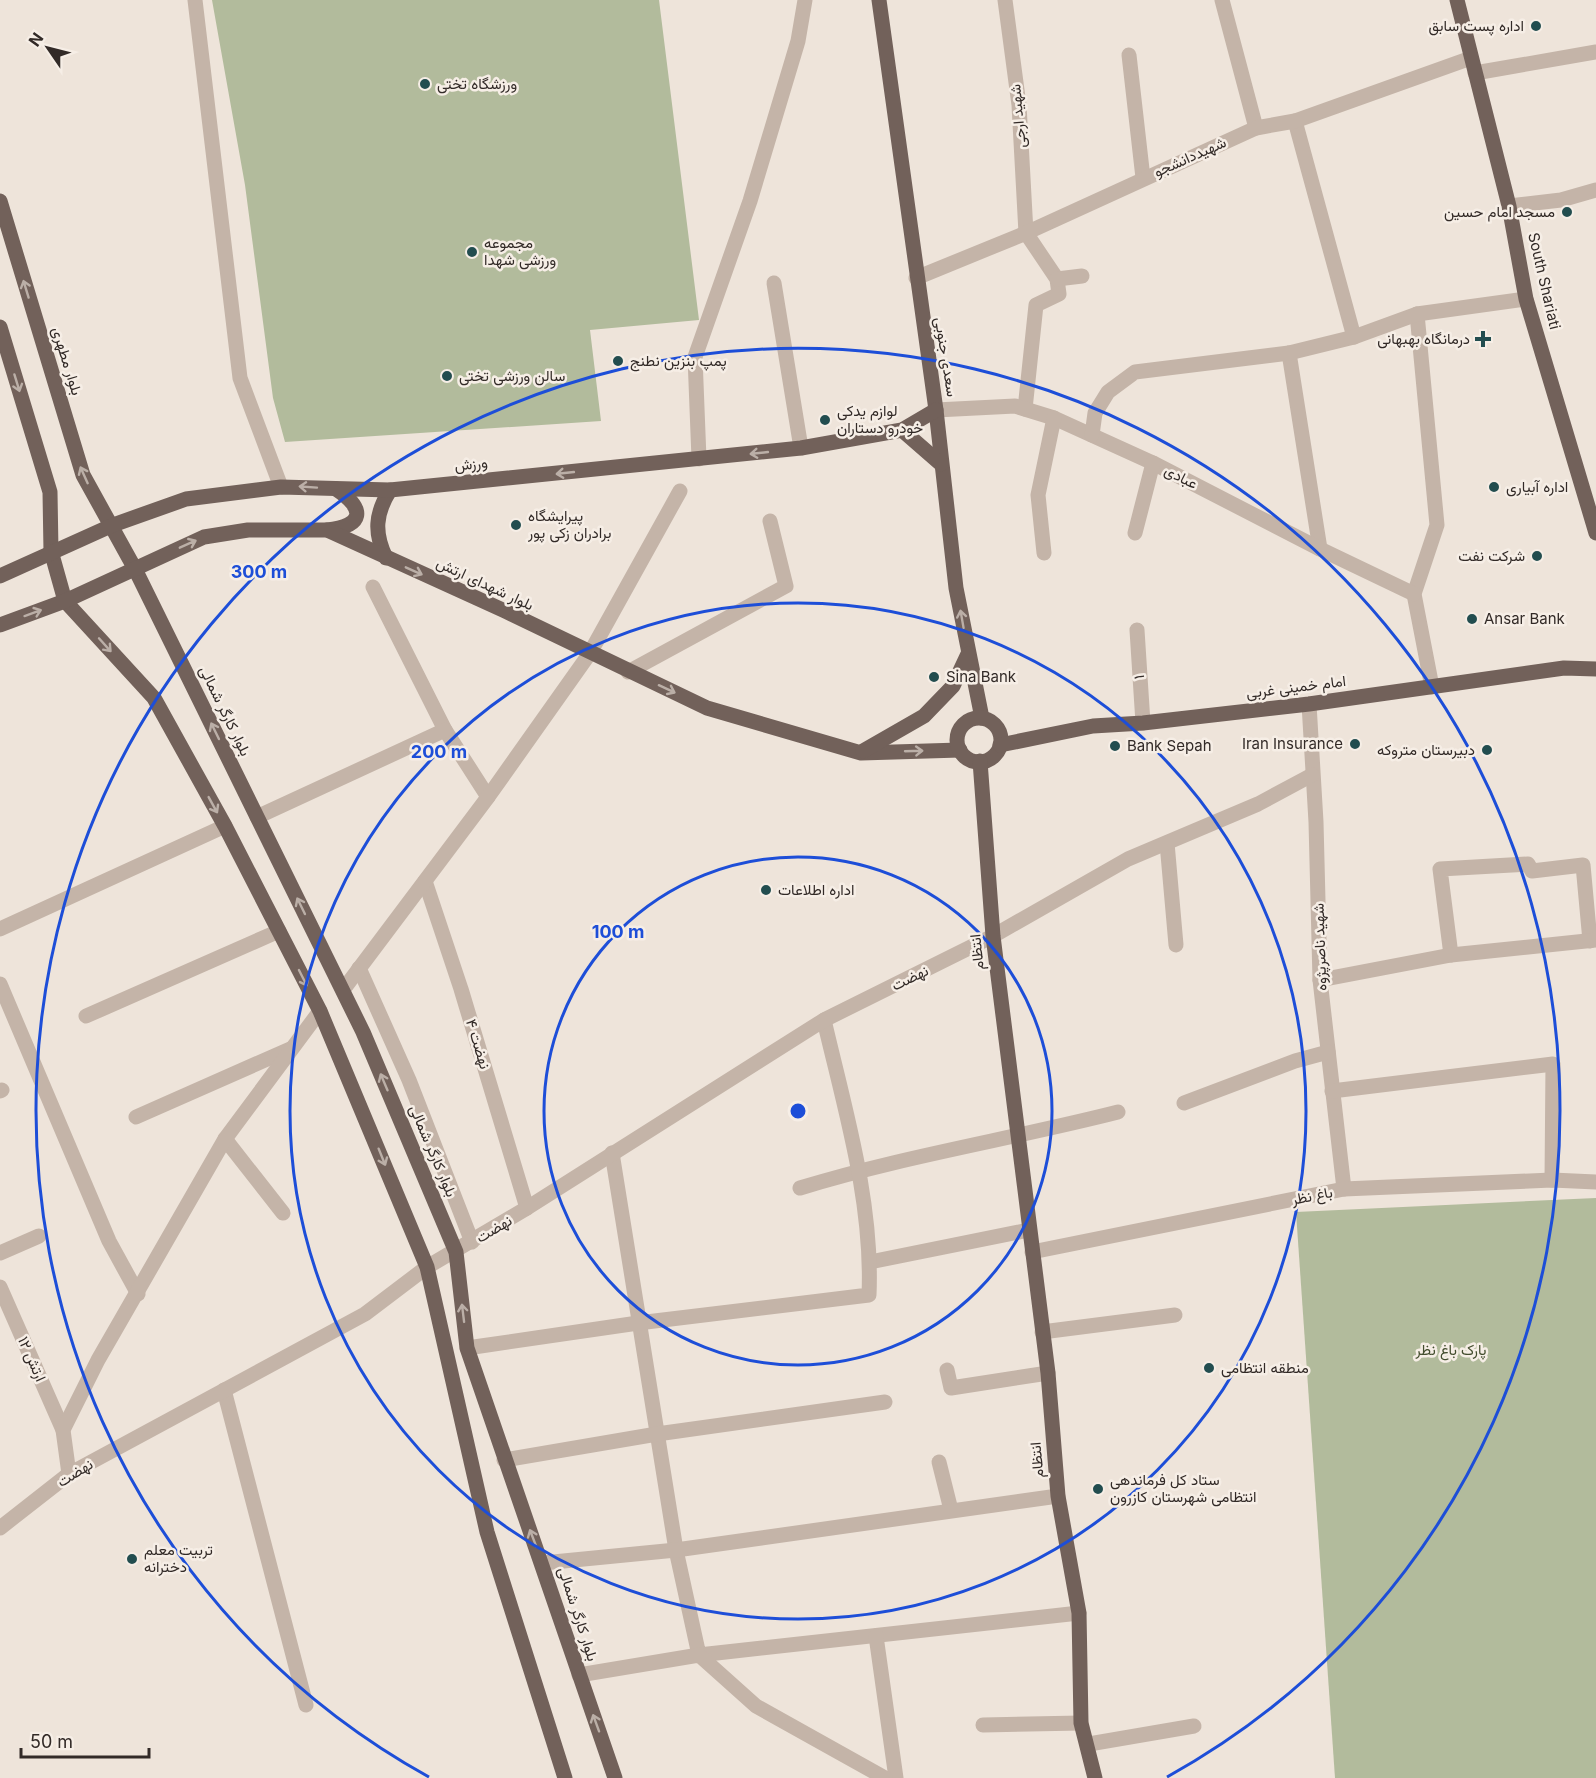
<svg xmlns="http://www.w3.org/2000/svg" width="1596" height="1778" font-family="Inter,Vazirmatn,sans-serif">
	<style>
		.green { fill: #b2bb9c }
		.lines { fill: none; stroke-linecap: round; stroke-linejoin: round }
		.minor { stroke: #c4b4a8; stroke-width: 15 }
		.major { stroke: #72615a; stroke-width: 15 }
		.oneway { stroke: #bbafa7 }
		.ring { fill: none; stroke: #1d4ed8; stroke-width: 3 }
		.poi-dot { fill: #224d4f; stroke: #f6eee6; stroke-width: 2 }
		.labels { text-anchor: middle; stroke-width: 5; stroke-linejoin: round; paint-order: stroke }
		.poi-label { font-size: 15px; fill: #322a27; stroke: #f6eee6; text-anchor: start }
		.street-label { font-size: 15px; fill: #322a27; stroke: #f6eee6 }
		.park-label { font-size: 15px; fill: #434d2e; stroke: #f6eee6 }
		.centre { fill: #1d4ed8; stroke: #f6eee6; stroke-width: 3 }
		.ring-label { font-size: 18px; text-anchor: middle; font-weight: bold; fill: #1d4ed8; stroke: #f6eee6; stroke-width: 5; stroke-linejoin: round; paint-order: stroke }
	</style>
	<rect width="100%" height="100%" fill="#eee4da"/>
	<g class="green">
		<polygon points="212,0 659,0 699,320 590,330 601,421 285,442 273,398 245,185"/>
		<polygon points="1596,1198 1596,1778 1335,1778 1296,1212"/>
	</g>
	<g class="lines">
		<g class="minor">
			<polyline points="195,0 240,378 281,487"/>
			<polyline points="1005,0 1019,105 1026,233 1057,279 1059,294 1036,305 1025,409"/>
			<polyline points="1222,0 1256,128"/>
			<polyline points="1129,55 1143,178"/>
			<polyline points="1475,73 1596,52"/>
			<polyline points="1295,121 1354,337"/>
			<polyline points="1509,206 1561,200 1596,190"/>
			<polyline points="916,278 1026,233 1256,128 1295,121 1471,58"/>
			<polyline points="1057,279 1082,276"/>
			<polyline points="774,283 801,448"/>
			<polyline points="1417,314 1437,525 1414,594 1432,687"/>
			<polyline points="1289,353 1320,549"/>
			<polyline points="936,410 1015,406 1054,418 1153,463 1320,549 1414,594"/>
			<polyline points="1092,435 1095,413 1108,392 1135,372 1289,353 1354,337 1417,314 1526,299"/>
			<polyline points="699,459 695,357 750,201 798,41 805,0"/>
			<polyline points="1135,533 1153,463"/>
			<polyline points="1044,553 1038,495 1054,418"/>
			<polyline points="373,587 445,730 488,797"/>
			<polyline points="1137,630 1143,723"/>
			<polyline points="628,672 786,586 770,521"/>
			<polyline points="1309,704 1316,822 1320,980 1344,1189"/>
			<polyline points="257,817 445,730"/>
			<polyline points="1167,843 1176,945"/>
			<polyline points="425,881 461,989 527,1208"/>
			<polyline points="0,929 225,826"/>
			<polyline points="1451,955 1440,869 1528,864 1532,871 1583,865 1590,941"/>
			<polyline points="359,968 409,1080 472,1242"/>
			<polyline points="1320,980 1451,955 1596,940"/>
			<polyline points="0,984 109,1241 138,1294"/>
			<polyline points="343,990 488,797 590,653 680,491"/>
			<polyline points="86,1016 279,931"/>
			<polyline points="0,1091 2,1090"/>
			<polyline points="1332,1091 1553,1064 1552,1180"/>
			<polyline points="1184,1103 1295,1061 1328,1052"/>
			<polyline points="136,1117 290,1049"/>
			<polyline points="225,1139 283,1213"/>
			<polyline points="612,1153 676,1550 699,1655 1079,1613"/>
			<path d="M 800,1188 C 904,1156 1012,1139 1118,1112"/>
			<polyline points="1032,1252 1344,1189 1552,1180 1596,1182"/>
			<polyline points="0,1253 39,1236"/>
			<polyline points="870,1262 1029,1230"/>
			<polyline points="0,1287 63,1430"/>
			<polyline points="1042,1332 1175,1315"/>
			<path d="M 467,1348 L 638,1323 L 869,1295 C 873,1202 845,1110 824,1020"/>
			<polyline points="947,1370 951,1388 1048,1373"/>
			<polyline points="224,1390 306,1705"/>
			<polyline points="504,1460 657,1434 885,1402"/>
			<polyline points="939,1462 951,1510"/>
			<polyline points="69,1474 63,1430 98,1360 225,1139 320,1011"/>
			<polyline points="0,1528 69,1474 365,1314 427,1267 527,1208 824,1020 993,936 1128,859 1258,804 1312,775"/>
			<polyline points="543,1563 676,1550 1058,1496"/>
			<polyline points="876,1636 896,1778"/>
			<polyline points="579,1675 699,1655 756,1706 885,1778"/>
			<polyline points="983,1725 1081,1723"/>
			<polyline points="1089,1744 1194,1726"/>
		</g>
		<g class="major">
			<polyline points="879,0 936,410 956,588 982,718"/>
			<polyline points="1457,0 1509,206 1526,299 1596,533"/>
			<polyline points="0,201 83,475 135,569 363,1032 456,1252 467,1348 615,1778"/>
			<polyline points="0,327 50,492 51,551 65,601 154,698 225,826 320,1011 427,1267 487,1532 565,1778"/>
			<polyline points="902,430 941,464"/>
			<path d="M 327,530 C 364,526 366,509 336,489"/>
			<path d="M 386,558 C 374,533 375,514 390,490"/>
			<polyline points="0,576 113,525 186,499 281,487 390,490 801,448 902,430 936,410"/>
			<polyline points="0,625 65,601 204,537 248,530 327,530 505,611 707,708 861,753 960,750"/>
			<circle cx="979" cy="740" r="22"/>
			<polyline points="1000,745 1093,726 1143,723 1309,704 1564,668 1596,669"/>
			<polyline points="863,751 924,716 953,686 968,654"/>
			<polyline points="980,761 993,936 1048,1373 1058,1496 1079,1613 1081,1723 1095,1778"/>
		</g>
	</g>
	<defs><path id="oneway-shaft" d="M-6 0H5M1.5-3L5.5 0L1.5 3" fill="none" stroke-width="1.6" stroke-linecap="round" stroke-linejoin="round" transform="scale(1.5)"/></defs>
	<g class="oneway">
		<use href="#oneway-shaft" transform="translate(26 289) rotate(-107)"/>
		<use href="#oneway-shaft" transform="translate(17 383) rotate(73)"/>
		<use href="#oneway-shaft" transform="translate(759 453) rotate(174)"/>
		<use href="#oneway-shaft" transform="translate(565 473) rotate(174)"/>
		<use href="#oneway-shaft" transform="translate(84 475) rotate(-114)"/>
		<use href="#oneway-shaft" transform="translate(308 487) rotate(-176)"/>
		<use href="#oneway-shaft" transform="translate(188 544) rotate(-24)"/>
		<use href="#oneway-shaft" transform="translate(414 571) rotate(24)"/>
		<use href="#oneway-shaft" transform="translate(33 613) rotate(-20)"/>
		<use href="#oneway-shaft" transform="translate(962 619) rotate(-100)"/>
		<use href="#oneway-shaft" transform="translate(105 645) rotate(48)"/>
		<use href="#oneway-shaft" transform="translate(667 689) rotate(25)"/>
		<use href="#oneway-shaft" transform="translate(215 731) rotate(-116)"/>
		<use href="#oneway-shaft" transform="translate(914 751) rotate(-2)"/>
		<use href="#oneway-shaft" transform="translate(213 805) rotate(61)"/>
		<use href="#oneway-shaft" transform="translate(301 906) rotate(-116)"/>
		<use href="#oneway-shaft" transform="translate(303 978) rotate(63)"/>
		<use href="#oneway-shaft" transform="translate(384 1082) rotate(-113)"/>
		<use href="#oneway-shaft" transform="translate(382 1157) rotate(68)"/>
		<use href="#oneway-shaft" transform="translate(463 1313) rotate(-97)"/>
		<use href="#oneway-shaft" transform="translate(533 1538) rotate(-111)"/>
		<use href="#oneway-shaft" transform="translate(596 1723) rotate(-110)"/>
	</g>
	<g class="ring">
		<circle cx="798" cy="1111" r="254"/>
		<circle cx="798" cy="1111" r="508"/>
		<path d="M429 1777A762 762 0 1 1 1167 1777"/>
	</g>
	<g class="poi-dot">
		<circle cx="1536" cy="26" r="6"/>
		<circle cx="425" cy="84" r="6"/>
		<circle cx="1567" cy="212" r="6"/>
		<circle cx="472" cy="252" r="6"/>
		<path d="M1480 330h6v6h6v6h-6v6h-6v-6h-6v-6h6z"/>
		<circle cx="618" cy="361" r="6"/>
		<circle cx="447" cy="376" r="6"/>
		<circle cx="825" cy="420" r="6"/>
		<circle cx="1494" cy="487" r="6"/>
		<circle cx="516" cy="525" r="6"/>
		<circle cx="1537" cy="556" r="6"/>
		<circle cx="1472" cy="619" r="6"/>
		<circle cx="934" cy="677" r="6"/>
		<circle cx="1355" cy="744" r="6"/>
		<circle cx="1115" cy="746" r="6"/>
		<circle cx="1487" cy="750" r="6"/>
		<circle cx="766" cy="890" r="6"/>
		<circle cx="1209" cy="1368" r="6"/>
		<circle cx="1098" cy="1489" r="6"/>
		<circle cx="132" cy="1559" r="6"/>
	</g>
	<g class="labels">
		<g class="poi-label">
			<text x="1524" y="31" text-anchor="end">اداره پست سابق</text>
			<text x="437" y="89">ورزشگاه تختی</text>
			<text x="1555" y="217" text-anchor="end">مسجد امام حسین</text>
			<text x="484" y="248">مجموعه<tspan x="484" dy="17">ورزشی شهدا</tspan></text>
			<text x="1470" y="344" text-anchor="end">درمانگاه بهبهانی</text>
			<text x="630" y="366">پمپ بنزین نطنج</text>
			<text x="459" y="381">سالن ورزشی تختی</text>
			<text x="837" y="416">لوازم یدکی<tspan x="837" dy="17">خودرو دستاران</tspan></text>
			<text x="1506" y="492">اداره آبیاری</text>
			<text x="528" y="521">پیرایشگاه<tspan x="528" dy="17">برادران زکی پور</tspan></text>
			<text x="1525" y="561" text-anchor="end">شرکت نفت</text>
			<text x="1484" y="624">Ansar Bank</text>
			<text x="946" y="682">Sina Bank</text>
			<text x="1343" y="749" text-anchor="end">Iran Insurance</text>
			<text x="1127" y="751">Bank Sepah</text>
			<text x="1475" y="755" text-anchor="end">دبیرستان متروکه</text>
			<text x="778" y="895">اداره اطلاعات</text>
			<text x="1221" y="1373">منطقه انتظامی</text>
			<text x="1110" y="1485">ستاد کل فرماندهی<tspan x="1110" dy="17">انتظامی شهرستان کازرون</tspan></text>
			<text x="144" y="1555">تربیت معلم<tspan x="144" dy="17">دخترانه</tspan></text>
		</g>
		<g class="street-label">
			<text transform="translate(1018 116) rotate(-95)" y="5">شهید ارجی</text>
			<text transform="translate(1190 157) rotate(-24)" y="5">شهیددانشجو</text>
			<text transform="translate(1544 281) rotate(77)" y="5">South Shariati</text>
			<text transform="translate(946 357) rotate(81)" y="5">سعدی جنوبی</text>
			<text transform="translate(67 361) rotate(73)" y="5">بلوار مطهری</text>
			<text transform="translate(471 464) rotate(-6)" y="5">ورزش</text>
			<text transform="translate(1181 477) rotate(27)" y="5">عبادی</text>
			<text transform="translate(485 584) rotate(25)" y="5">بلوار شهدای ارتش</text>
			<text transform="translate(1139 677) rotate(-95)" y="5">۱</text>
			<text transform="translate(1296 687) rotate(-7)" y="5">امام خمینی غربی</text>
			<text transform="translate(225 711) rotate(64)" y="5">بلوار کارگر شمالی</text>
			<text transform="translate(1320 947) rotate(-92)" y="5">شهید ناصرپژوه</text>
			<text transform="translate(977 952) rotate(-96)" y="5">انتظام</text>
			<text transform="translate(910 978) rotate(-26)" y="5">نهضت</text>
			<text transform="translate(478 1044) rotate(73)" y="5">نهضت ۴</text>
			<text transform="translate(433 1151) rotate(67)" y="5">بلوار کارگر شمالی</text>
			<text transform="translate(1312 1196) rotate(-11)" y="5">باغ نظر</text>
			<text transform="translate(494 1229) rotate(-31)" y="5">نهضت</text>
			<text transform="translate(32 1359) rotate(66)" y="5">ارتش ۱۲</text>
			<text transform="translate(1037 1460) rotate(-95)" y="5">انتظام</text>
			<text transform="translate(75 1473) rotate(-32)" y="5">نهضت</text>
			<text transform="translate(578 1614) rotate(72)" y="5">بلوار کارگر شمالی</text>
		</g>
		<g class="park-label">
			<text x="1451" y="1355">پارک باغ نظر</text>
		</g>
	</g>
	<circle cx="798" cy="1111" r="9" class="centre"/>
	<g class="ring-label">
		<text x="259" y="578">300 m</text>
		<text x="439" y="758">200 m</text>
		<text x="618" y="938">100 m</text>
	</g>
	<g transform="translate(48 48) rotate(305)" stroke="#f6eee6" stroke-width="4.5" paint-order="stroke">
	<path d="M0-4.5L10 22L0 15L-10 22Z" fill="#322a27"/>
	<text y="-9" font-size="16" font-weight="bold" text-anchor="middle" fill="#322a27">N</text>
	</g>
	<path d="M21 1748v9h128v-9" fill="none" stroke="#322a27" stroke-width="3"/>
	<text x="30" y="1748" font-size="18" fill="#322a27" stroke="#f6eee6" stroke-width="4.5" paint-order="stroke">50 m</text>
</svg>
